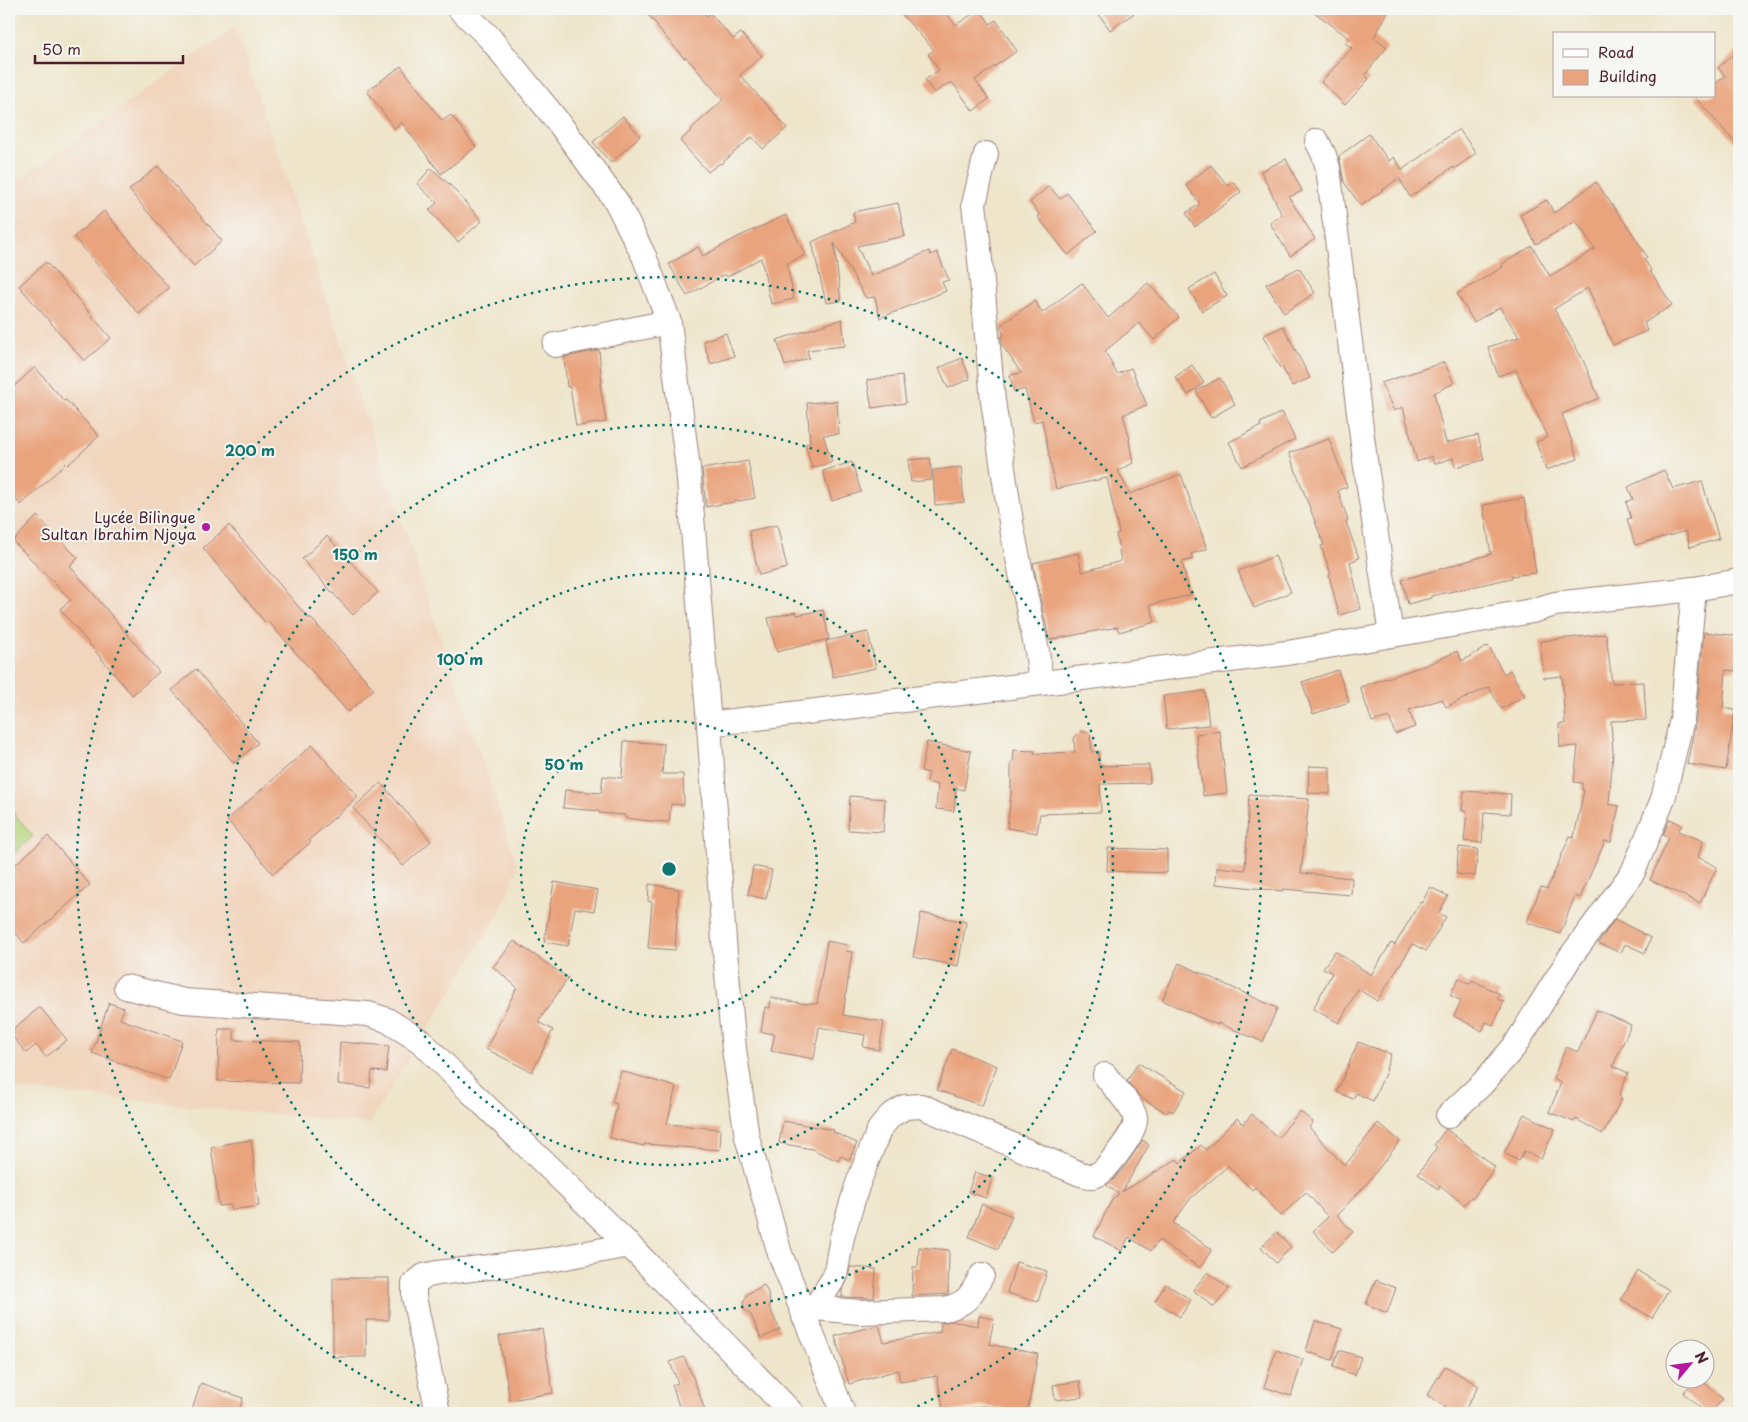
<svg xmlns="http://www.w3.org/2000/svg" width="1748" height="1422" font-family="'Playpen Sans',sans-serif">
	<style>
		.built { fill: #f1d5bd }
		.green { fill: #b6d77f; stroke: #807b55 }
		.building { fill: #e9a47e }
		.lines { fill: none; stroke-linecap: round; stroke-linejoin: round }
		.street-casing { stroke: #9c827b; stroke-width: 26 }
		.street { stroke: #fff; stroke-width: 24 }
		.ring { fill: none; stroke: #0f766e; stroke-width: 2.5; stroke-dasharray: 2.5 5 }
		.poi-dot { fill: #b5179e; stroke: #f6f6f2; stroke-width: 2 }
		.labels { text-anchor: middle; stroke-width: 4; stroke-linejoin: round; paint-order: stroke }
		.poi-label { font-size: 15px; fill: #4a1f2b; stroke: #f6f6f2; text-anchor: end }
		.centre { fill: #0f766e; stroke: #f6f6f2; stroke-width: 2.5 }
		.ring-label { font-size: 15px; text-anchor: middle; font-weight: bold; fill: #0f766e; stroke: #f6f6f2; stroke-width: 4; stroke-linejoin: round; paint-order: stroke }
	</style>
	<rect width="100%" height="100%" fill="#f6f6f2"/>
	<filter id="ink" filterUnits="userSpaceOnUse"><feTurbulence type="fractalNoise" baseFrequency=".02" numOctaves="2"/><feDisplacementMap in="SourceGraphic" scale="10" xChannelSelector="R" yChannelSelector="G"/><feConvolveMatrix kernelMatrix="1 2 1 2 8 2 1 2 1" color-interpolation-filters="sRGB"/></filter>
	<filter id="wash" filterUnits="userSpaceOnUse"><feTurbulence type="fractalNoise" baseFrequency=".0096" numOctaves="4" result="noise"/><feDisplacementMap in="SourceGraphic" scale="20" xChannelSelector="R" yChannelSelector="G"/><feGaussianBlur stdDeviation="1.12" result="paint"/><feColorMatrix in="noise" values="0 0 0 0 0 0 0 0 0 0 0 0 0 0 0 0 0 1.4 0 .05"/><feComposite in="paint" operator="in"/></filter>
	<g filter="url(#wash)">
		<rect width="100%" height="100%" fill="#eee5cb"/>
		<polygon class="built" points="235,27 518,867 501,910 369,1124 9,1088 9,187"/>
		<polygon class="green" points="9,808 33,836 9,858"/>
		<g id="blocks">
			<g class="building">
				<polygon points="643,9 700,9 707,16 710,13 733,39 741,33 762,56 740,75 787,128 763,149 752,137 721,164 720,163 708,172 680,141 692,130 691,129 723,100 686,57 684,58 657,27 658,26"/>
				<polygon points="897,9 942,9 956,25 980,9 990,24 996,20 1017,51 975,80 989,99 973,111 952,82 950,84 949,83 934,93 925,80 939,70 928,54 934,50"/>
				<polygon points="1095,9 1140,9 1110,30"/>
				<polygon points="1310,9 1390,9 1374,37 1387,47 1365,75 1369,79 1345,105 1321,82 1352,48 1345,43 1349,38"/>
				<polygon points="1739,49 1739,147 1694,96 1714,96 1714,85 1725,76 1718,68"/>
				<polygon points="401,66 442,121 451,115 476,147 441,174 402,123 395,129 367,91"/>
				<polygon points="623,116 640,136 611,163 593,142"/>
				<polygon points="1459,129 1476,153 1454,169 1453,167 1410,197 1399,178 1361,206 1344,182 1339,156 1369,134 1389,161 1394,157 1402,170"/>
				<polygon points="1286,159 1302,191 1289,197 1315,239 1290,256 1270,223 1282,215 1261,171"/>
				<polygon points="1211,165 1228,186 1234,182 1241,192 1195,227 1186,213 1200,204 1186,185"/>
				<polygon points="158,166 222,241 194,266 129,190"/>
				<polygon points="431,168 450,185 482,221 458,242 429,210 437,203 417,184"/>
				<polygon points="1596,182 1633,234 1647,257 1644,259 1651,270 1650,271 1672,305 1644,323 1647,331 1613,345 1588,288 1554,309 1583,360 1599,398 1562,414 1578,459 1546,470 1536,442 1548,437 1516,370 1498,376 1488,347 1519,337 1500,307 1474,322 1457,294 1503,267 1502,264 1532,246 1550,276 1595,249 1576,221 1536,244 1520,215 1547,200 1554,213"/>
				<polygon points="1049,186 1060,199 1067,193 1097,231 1068,255 1038,217 1040,215 1030,202"/>
				<polygon points="898,203 905,236 857,246 871,276 929,251 931,255 937,252 949,280 942,282 946,291 880,318 875,297 866,298 834,243 841,301 826,303 812,242 855,222 853,212"/>
				<polygon points="104,211 169,288 139,314 74,237"/>
				<polygon points="786,215 805,255 787,264 794,299 771,304 761,258 727,277 725,274 687,296 669,264 698,247 703,256 738,237"/>
				<polygon points="46,262 111,338 84,361 19,286"/>
				<polygon points="1299,268 1315,293 1284,313 1266,284"/>
				<polygon points="1214,274 1227,296 1202,311 1189,289"/>
				<polygon points="1082,283 1108,318 1148,283 1179,317 1154,340 1139,323 1105,351 1117,374 1131,368 1147,405 1123,415 1130,439 1129,440 1133,463 1118,471 1130,494 1181,474 1207,549 1191,554 1193,559 1182,562 1190,595 1150,605 1155,622 1119,632 1117,627 1049,640 1033,563 1078,553 1082,572 1121,561 1116,534 1119,533 1107,478 1056,489 1042,420 1034,422 1025,389 1014,392 1010,375 1021,373 1002,345 1001,337 1004,335 1000,326 1035,300 1042,313"/>
				<polygon points="842,319 845,346 807,350 809,358 785,366 777,340"/>
				<polygon points="1283,326 1310,378 1292,386 1282,367 1280,368 1263,336"/>
				<polygon points="726,333 734,356 711,364 703,341"/>
				<polygon points="599,350 602,384 600,384 606,422 576,426 570,387 567,387 564,357"/>
				<polygon points="962,358 970,379 948,388 939,368"/>
				<polygon points="1444,362 1454,383 1434,393 1446,443 1478,435 1484,460 1455,467 1453,458 1434,464 1431,456 1417,462 1403,407 1394,411 1381,383"/>
				<polygon points="1192,365 1204,383 1188,395 1175,377"/>
				<polygon points="35,367 64,401 66,400 99,436 68,465 66,463 21,505 9,492 9,391"/>
				<polygon points="902,375 906,403 872,408 867,380"/>
				<polygon points="1220,378 1235,404 1211,418 1196,391"/>
				<polygon points="837,401 839,434 823,435 832,462 812,468 805,444 810,443 807,403"/>
				<polygon points="1282,412 1295,439 1242,467 1229,442 1261,426 1260,423"/>
				<polygon points="1329,439 1347,487 1338,490 1348,521 1346,522 1359,558 1350,562 1361,609 1339,615 1329,575 1331,574 1321,546 1324,545 1289,453"/>
				<polygon points="930,458 932,480 911,482 908,460"/>
				<polygon points="748,461 755,498 706,507 702,469"/>
				<polygon points="852,462 861,492 832,501 823,471"/>
				<polygon points="961,467 964,502 935,505 933,470"/>
				<polygon points="1664,470 1673,489 1702,481 1719,539 1690,547 1686,531 1635,545 1627,519 1631,518 1626,502 1633,499 1628,487"/>
				<polygon points="1524,498 1536,573 1511,576 1512,578 1431,596 1431,598 1408,604 1402,580 1491,554 1483,505"/>
				<polygon points="37,516 78,558 70,566 159,672 132,695 60,609 71,600 13,541"/>
				<polygon points="229,525 309,619 310,617 374,689 348,712 268,621 266,623 203,548"/>
				<polygon points="777,525 787,568 759,575 749,531"/>
				<polygon points="327,536 378,592 353,615 302,559"/>
				<polygon points="1275,556 1291,592 1254,608 1238,571"/>
				<polygon points="823,610 829,639 777,652 768,618 796,612 797,615"/>
				<polygon points="868,632 876,668 833,677 826,641"/>
				<polygon points="1704,632 1739,636 1735,671 1726,670 1723,708 1735,710 1726,770 1687,764 1696,720"/>
				<polygon points="1606,634 1612,683 1644,682 1646,720 1611,721 1613,753 1609,804 1619,806 1611,842 1605,841 1580,898 1575,896 1560,934 1527,922 1541,887 1547,889 1570,836 1574,837 1584,790 1582,790 1582,783 1574,782 1578,746 1560,747 1559,724 1565,724 1562,676 1544,678 1540,641"/>
				<polygon points="1488,646 1504,674 1510,670 1525,696 1501,709 1489,687 1446,707 1442,699 1409,710 1415,727 1395,734 1389,717 1372,722 1360,687 1429,664 1457,651 1462,661"/>
				<polygon points="196,669 258,743 234,763 172,690"/>
				<polygon points="1338,670 1349,702 1313,714 1302,682"/>
				<polygon points="1205,691 1209,725 1167,729 1163,696"/>
				<polygon points="1081,731 1088,733 1090,735 1092,752 1099,751 1099,766 1149,765 1150,783 1100,784 1101,812 1040,814 1037,833 1007,828 1011,796 1011,763 1013,763 1014,750 1035,751 1034,754 1075,752 1074,738"/>
				<polygon points="1220,731 1227,793 1203,796 1196,734"/>
				<polygon points="624,741 664,744 662,774 683,774 684,805 671,804 669,822 650,821 625,818 625,815 599,813 599,811 563,808 565,790 601,793 603,776 622,778"/>
				<polygon points="927,742 971,751 964,790 956,788 954,811 936,809 938,785 927,782 929,773 921,771"/>
				<polygon points="312,745 358,797 309,840 311,842 273,874 227,820"/>
				<polygon points="1309,766 1330,767 1330,794 1308,793"/>
				<polygon points="381,783 431,841 403,866 353,808"/>
				<polygon points="1464,791 1511,794 1510,814 1484,812 1482,843 1464,841 1467,811 1462,811"/>
				<polygon points="1249,795 1309,799 1301,873 1352,878 1351,895 1283,889 1283,891 1216,884 1217,867 1245,870"/>
				<polygon points="850,796 885,799 883,832 848,830"/>
				<polygon points="1670,819 1682,825 1678,831 1703,841 1698,857 1717,867 1700,903 1650,880 1669,838 1663,835"/>
				<polygon points="48,836 90,885 24,943 9,925 9,870"/>
				<polygon points="1459,847 1478,849 1475,876 1456,874"/>
				<polygon points="1108,848 1167,850 1167,873 1107,871"/>
				<polygon points="753,866 772,870 766,899 748,895"/>
				<polygon points="554,882 598,890 594,911 575,908 568,946 544,942"/>
				<polygon points="649,884 679,889 675,950 648,948 652,902 648,901"/>
				<polygon points="1430,887 1448,896 1439,913 1446,917 1426,951 1413,944 1377,1001 1358,989 1339,1023 1313,1009 1332,973 1323,968 1335,951 1371,975 1391,943 1395,945 1420,902 1422,903"/>
				<polygon points="921,913 966,922 958,966 913,957"/>
				<polygon points="1615,919 1651,938 1645,953 1625,944 1621,953 1598,943"/>
				<polygon points="514,941 568,978 538,1022 553,1030 532,1072 486,1049 517,987 493,967"/>
				<polygon points="827,941 847,945 846,951 852,952 843,1015 884,1022 879,1050 863,1047 865,1035 819,1027 814,1059 771,1051 775,1034 761,1032 765,1007 770,1008 771,998 808,1004 808,1003 817,1004"/>
				<polygon points="1179,963 1277,1008 1263,1042 1218,1023 1218,1025 1201,1018 1162,1000"/>
				<polygon points="1459,978 1470,984 1472,980 1500,994 1497,999 1504,1002 1493,1025 1486,1022 1482,1031 1454,1016 1461,1001 1450,995"/>
				<polygon points="109,1003 124,1008 120,1019 182,1041 169,1080 92,1053"/>
				<polygon points="40,1007 67,1040 46,1057 36,1045 26,1053 9,1032"/>
				<polygon points="1597,1010 1631,1025 1613,1066 1628,1073 1619,1096 1622,1098 1603,1134 1576,1119 1574,1122 1549,1112 1561,1083 1553,1079 1566,1047 1578,1052"/>
				<polygon points="219,1029 234,1029 234,1040 300,1042 299,1083 218,1081"/>
				<polygon points="340,1042 389,1046 386,1072 372,1071 370,1088 338,1084"/>
				<polygon points="1358,1042 1391,1054 1386,1069 1387,1069 1373,1101 1356,1093 1353,1099 1337,1092"/>
				<polygon points="952,1049 997,1066 982,1106 937,1090"/>
				<polygon points="1138,1063 1186,1091 1173,1112 1169,1110 1167,1113 1141,1098 1127,1081"/>
				<polygon points="621,1071 676,1087 667,1124 721,1129 720,1150 644,1144 644,1146 610,1138 617,1104 612,1102"/>
				<polygon points="1300,1111 1313,1122 1309,1127 1342,1163 1346,1164 1378,1123 1400,1141 1365,1186 1337,1215 1353,1232 1333,1252 1313,1231 1328,1217 1306,1192 1281,1216 1255,1187 1252,1190 1228,1166 1191,1198 1173,1223 1212,1249 1200,1268 1159,1240 1151,1251 1129,1237 1122,1251 1094,1236 1113,1198 1119,1194 1106,1185 1114,1179 1124,1168 1143,1140 1149,1145 1122,1192 1177,1159 1180,1163 1201,1145 1206,1150 1237,1118 1243,1124 1252,1114 1278,1138"/>
				<polygon points="1524,1114 1555,1129 1541,1159 1524,1151 1519,1161 1504,1153"/>
				<polygon points="783,1121 834,1130 833,1132 857,1143 849,1160 841,1156 838,1161 812,1149 779,1143"/>
				<polygon points="1446,1129 1495,1167 1473,1198 1471,1197 1464,1205 1440,1185 1438,1189 1418,1174 1437,1147 1434,1145"/>
				<polygon points="251,1140 259,1206 232,1210 231,1205 219,1206 211,1147 224,1146 224,1144"/>
				<polygon points="975,1172 992,1178 986,1198 968,1192"/>
				<polygon points="982,1204 1012,1216 998,1249 969,1237"/>
				<polygon points="1277,1232 1291,1247 1276,1263 1261,1247"/>
				<polygon points="919,1247 949,1250 948,1294 912,1296 913,1267 918,1267"/>
				<polygon points="1016,1262 1047,1271 1038,1302 1007,1293"/>
				<polygon points="850,1267 876,1269 874,1298 842,1297 842,1291 848,1279"/>
				<polygon points="1638,1271 1669,1290 1652,1318 1621,1299"/>
				<polygon points="1208,1272 1229,1289 1214,1307 1193,1290"/>
				<polygon points="333,1278 389,1278 389,1320 366,1320 366,1357 333,1357"/>
				<polygon points="1376,1280 1396,1288 1387,1313 1366,1304"/>
				<polygon points="1166,1284 1191,1300 1180,1317 1155,1301"/>
				<polygon points="764,1285 768,1293 770,1303 769,1307 780,1330 761,1338 751,1315 744,1309 743,1304 747,1294"/>
				<polygon points="979,1316 994,1319 989,1344 1038,1354 1027,1413 984,1406 944,1413 937,1376 900,1382 898,1370 849,1384 835,1336 879,1325 884,1342 940,1332 941,1323 951,1321 978,1326"/>
				<polygon points="1315,1321 1342,1329 1332,1360 1306,1351"/>
				<polygon points="542,1329 553,1393 510,1400 499,1336"/>
				<polygon points="1276,1350 1303,1359 1291,1396 1264,1387"/>
				<polygon points="1339,1350 1361,1357 1355,1375 1333,1367"/>
				<polygon points="684,1357 693,1377 706,1413 685,1413 683,1408 680,1409 672,1385 678,1383 670,1362"/>
				<polygon points="1445,1366 1479,1386 1463,1413 1441,1413 1445,1406 1427,1395"/>
				<polygon points="1695,1380 1701,1380 1723,1399 1710,1413 1706,1413 1683,1393"/>
				<polygon points="1080,1381 1082,1397 1055,1400 1053,1385"/>
				<polygon points="201,1383 243,1398 238,1413 191,1413"/>
			</g>
		</g>
	</g>
	<g filter="url(#ink)">
		<use href="#blocks" fill-opacity="0" stroke="#9c827b" stroke-width="1"/>
		<g class="lines">
			<defs>
				<g id="street">
					<polyline points="460,9 489,37 559,123 616,201 644,256 669,322 688,468 709,724 724,941 734,1049 747,1137 780,1254 843,1413"/>
					<polyline points="1317,141 1324,155 1328,168 1365,460 1391,635"/>
					<polyline points="986,154 974,204 979,249 993,401 1012,529 1037,651 1041,683"/>
					<polyline points="555,345 669,322"/>
					<polyline points="709,724 1287,653 1532,611 1555,604 1694,589 1739,581"/>
					<polyline points="126,987 184,1001 368,1014 387,1020 422,1042 471,1092 629,1245 792,1413"/>
					<polyline points="1448,1116 1482,1084 1514,1047 1569,959 1633,872 1663,799 1682,719 1694,589"/>
					<path d="M 815,1308 L 859,1312 L 944,1309 C 968,1304 971,1295 982,1275"/>
					<path d="M 804,1317 L 815,1308 L 835,1276 L 842,1237 L 857,1186 L 879,1130 L 890,1116 L 905,1107 L 921,1106 L 1078,1173 C 1089,1177 1095,1178 1104,1170 C 1113,1159 1138,1130 1135,1117 C 1132,1105 1113,1086 1105,1075"/>
					<polyline points="438,1413 414,1297 414,1284 424,1276 437,1273 550,1260 629,1245"/>
				</g>
			</defs>
			<use href="#street" class="street-casing"/>
			<use href="#street" class="street"/>
		</g>
	</g>
	<g class="ring">
		<circle cx="669" cy="869" r="148"/>
		<circle cx="669" cy="869" r="296"/>
		<circle cx="669" cy="869" r="444"/>
		<path d="M433 1412A592 592 0 1 1 905 1412"/>
	</g>
	<circle class="poi-dot" cx="206" cy="527" r="5"/>
	<g class="labels">
		<g class="poi-label">
			<text x="196" y="523">Lycée Bilingue<tspan x="196" dy="17">Sultan Ibrahim Njoya</tspan></text>
		</g>
	</g>
	<circle cx="669" cy="869" r="8" class="centre"/>
	<g class="ring-label">
		<text x="250" y="456">200 m</text>
		<text x="355" y="560">150 m</text>
		<text x="460" y="665">100 m</text>
		<text x="564" y="770">50 m</text>
	</g>
	<rect width="1748" height="1422" fill="none" stroke="#f6f6f2" stroke-width="30"/>
	<rect x="1553" y="32" width="162" height="65" fill="#f6f6f2" stroke="#b1a0a2"/>
	<rect x="1563" y="49" width="25" height="8" fill="#ffffff" stroke="#b1a0a2"/>
	<text x="1598" y="58" font-size="15" fill="#4a1f2b">Road</text>
	<rect x="1563" y="70" width="25" height="15" fill="#e9a47e" stroke="#b1a0a2"/>
	<text x="1598" y="82" font-size="15" fill="#4a1f2b">Building</text>
	<g transform="translate(1690 1364) rotate(61)"><circle r="24" fill="#f6f6f2" stroke="#b1a0a2"/>
	<path d="M0-4L9 19L0 12L-9 19Z" fill="#b5179e"/>
	<text y="-8" font-size="14" font-weight="bold" text-anchor="middle" fill="#4a1f2b">N</text>
	</g>
	<path d="M35 55v8h148v-8" fill="none" stroke="#4a1f2b" stroke-width="2.5"/>
	<text x="42" y="55" font-size="15" fill="#4a1f2b" stroke="#f6f6f2" stroke-width="4" paint-order="stroke">50 m</text>
</svg>
